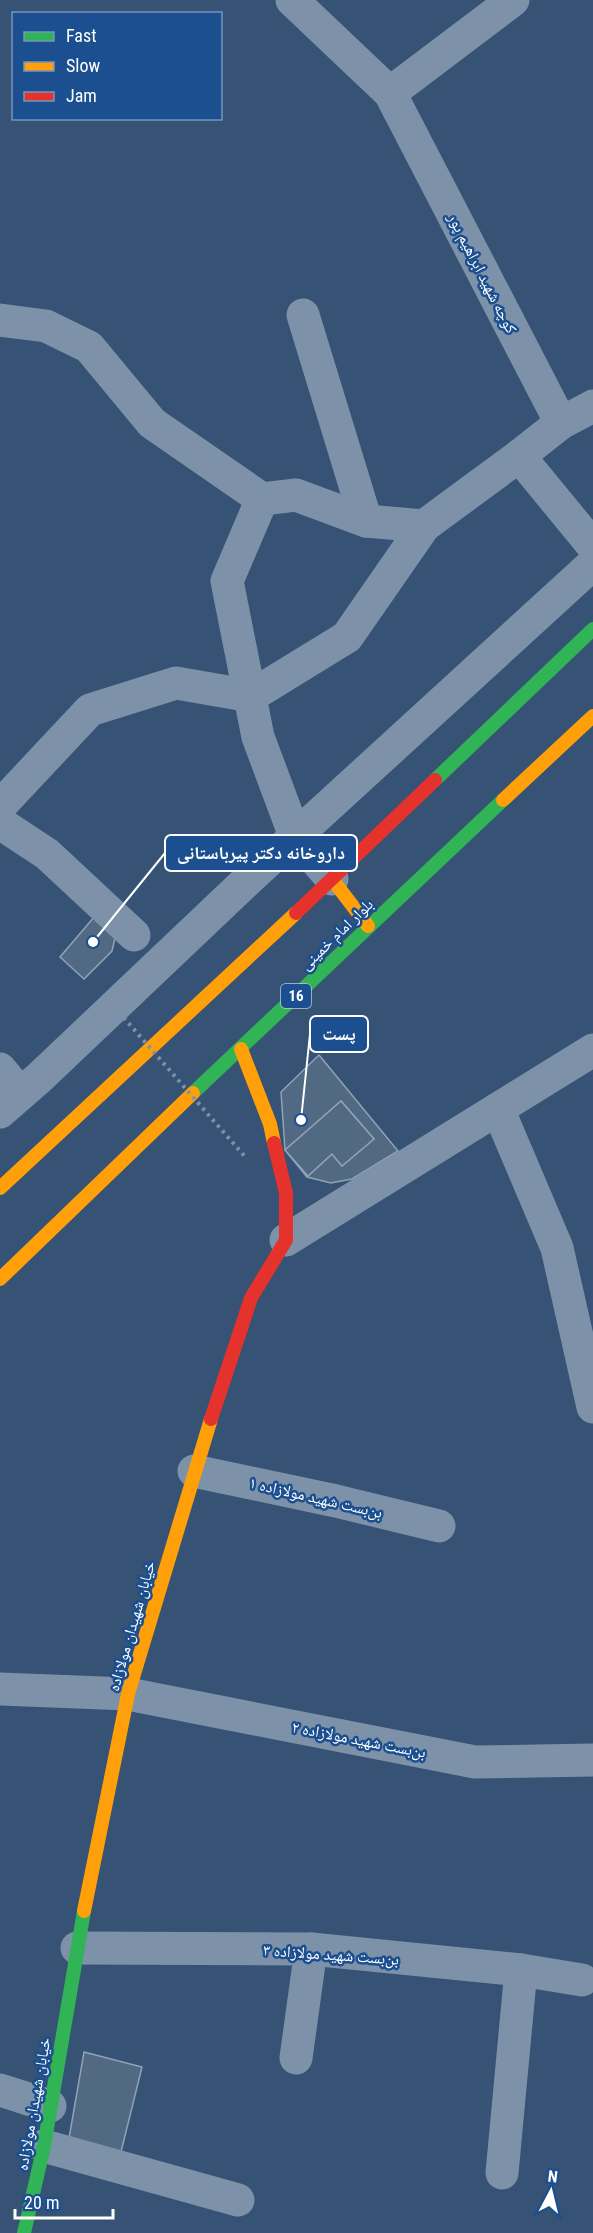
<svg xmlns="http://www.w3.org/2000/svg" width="593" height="2233" font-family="'Roboto Condensed','Noto Naskh Arabic',sans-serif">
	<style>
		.building { fill: #526984; stroke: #92a2b6; stroke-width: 1.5; fill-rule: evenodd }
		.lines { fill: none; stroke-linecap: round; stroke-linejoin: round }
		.street { stroke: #7d92a8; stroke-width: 33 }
		.fast { stroke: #30b455; stroke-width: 14 }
		.slow { stroke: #ff9f0a; stroke-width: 14 }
		.jam { stroke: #e5322d; stroke-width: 14 }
		.path-bridge { stroke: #7d92a8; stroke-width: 4; stroke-dasharray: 3 4.5; stroke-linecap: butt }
		.labels { text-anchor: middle; stroke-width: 5; stroke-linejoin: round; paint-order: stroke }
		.shield { fill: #1b4f8f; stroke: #bbcadd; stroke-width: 1.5 }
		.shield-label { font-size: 15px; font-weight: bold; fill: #fff }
		.street-label { font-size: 16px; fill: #fff; stroke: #1b4f8f }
		.leader { fill: none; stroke: #fff; stroke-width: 2 }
		.callout-dot { fill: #fff; stroke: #1b4f8f; stroke-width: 2 }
		.callout { fill: #1b4f8f; stroke: #fff; stroke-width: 2 }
		.callout-label { font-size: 18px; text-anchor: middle; font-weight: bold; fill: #fff }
	</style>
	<rect width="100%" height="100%" fill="#365274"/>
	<g class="building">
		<polygon points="95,916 116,934 112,951 84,979 60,957"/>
		<path d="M 319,1055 L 398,1151 L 352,1179 L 331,1183 L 307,1177 L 285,1150 L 281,1092 ZM 341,1101 L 374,1139 L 342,1166 L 332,1154 L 308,1176 L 285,1150 Z"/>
		<polygon points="341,1101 374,1139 342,1166 332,1154 308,1176 285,1150"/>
		<polygon points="84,2052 142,2067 120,2156 68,2144"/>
	</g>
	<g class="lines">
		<g class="street">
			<polyline points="292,0 390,93 561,423 519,456 593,546"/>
			<polyline points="390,93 513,0"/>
			<polyline points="303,315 366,521"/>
			<polyline points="0,320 46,326 89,347 152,423 262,499 296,495 366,521 424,526 519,456"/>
			<polyline points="561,423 593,406"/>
			<polyline points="262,499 227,581 258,737 295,836 332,879"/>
			<polyline points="0,806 90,710 176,683 251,696 347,637 424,526"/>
			<polyline points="0,823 47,854 134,935"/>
			<polyline points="0,1069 20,1093"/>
			<polyline points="498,1109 557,1248 593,1407"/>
			<polyline points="0,1112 39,1078 254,874 593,564"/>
			<polyline points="286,1240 593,1050"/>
			<polyline points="194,1471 336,1501 439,1526"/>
			<polyline points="0,1689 128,1694 475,1762 593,1760"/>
			<polyline points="77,1948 311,1949 521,1970 582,1980"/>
			<polyline points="296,2058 311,1949"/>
			<polyline points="0,2090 50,2106"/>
			<polyline points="44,2146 238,2200"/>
			<polyline points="502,2173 521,1970"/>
		</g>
		<g class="fast">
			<polyline points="435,780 593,629"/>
			<polyline points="193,1093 503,800"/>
			<polyline points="24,2233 44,2146 84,1911"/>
		</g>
		<g class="slow">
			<polyline points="503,800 593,716"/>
			<polyline points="332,879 368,926"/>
			<polyline points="241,1049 270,1124 274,1143"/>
			<polyline points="0,1188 296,913"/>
			<polyline points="0,1279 193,1093"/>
			<polyline points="84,1911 128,1694 211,1419"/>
		</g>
		<g class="jam">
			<polyline points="296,913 435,780"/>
			<polyline points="211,1419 251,1298 286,1240 286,1193 274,1143"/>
		</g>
		<polyline class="path-bridge" points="104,995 247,1159"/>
	</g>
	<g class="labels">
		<rect class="shield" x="281" y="984" width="30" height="24" rx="4.5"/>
		<g class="shield-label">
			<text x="296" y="1001">16</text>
		</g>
		<g class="street-label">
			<text transform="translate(483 273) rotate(63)" y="6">کوچه شهید ابراهیم پور</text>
			<text transform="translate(336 934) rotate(-44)" y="6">بلوار امام خمینی</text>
			<text transform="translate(316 1497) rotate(13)" y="6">بن‌بست شهید مولازاده ۱</text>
			<text transform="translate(131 1626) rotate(-74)" y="6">خیابان شهیدان مولازاده</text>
			<text transform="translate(359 1739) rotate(11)" y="6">بن‌بست شهید مولازاده ۲</text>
			<text transform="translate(331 1954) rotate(4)" y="6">بن‌بست شهید مولازاده ۳</text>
			<text transform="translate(33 2104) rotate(-80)" y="6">خیابان شهیدان مولازاده</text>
		</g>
	</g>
	<path class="leader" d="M93 942L165 853M301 1120L310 1034"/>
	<g class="callout-dot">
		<circle cx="93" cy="942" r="6"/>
		<circle cx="301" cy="1120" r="6"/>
	</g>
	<g class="callout">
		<rect x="165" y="835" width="192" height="36" rx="6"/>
		<rect x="310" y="1016" width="58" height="36" rx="6"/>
	</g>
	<g class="callout-label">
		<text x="261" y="859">داروخانه دکتر پیرباستانی</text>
		<text x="339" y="1040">پست</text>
	</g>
	<rect x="12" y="12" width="210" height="108" fill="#1b4f8f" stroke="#7695bc" stroke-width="1.5"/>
	<rect x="24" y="32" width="30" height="9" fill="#30b455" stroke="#7695bc" stroke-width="1.5"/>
	<text x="66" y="42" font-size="18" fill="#ffffff">Fast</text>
	<rect x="24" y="62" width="30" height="9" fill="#ff9f0a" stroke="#7695bc" stroke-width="1.5"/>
	<text x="66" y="72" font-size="18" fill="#ffffff">Slow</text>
	<rect x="24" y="92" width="30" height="9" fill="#e5322d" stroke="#7695bc" stroke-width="1.5"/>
	<text x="66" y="102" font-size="18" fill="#ffffff">Jam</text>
	<g transform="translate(551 2191) rotate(7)" stroke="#1b4f8f" stroke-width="4.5" paint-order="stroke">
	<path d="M0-4.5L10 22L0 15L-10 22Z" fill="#ffffff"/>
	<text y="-9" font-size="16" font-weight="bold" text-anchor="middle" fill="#ffffff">N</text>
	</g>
	<path d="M15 2209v9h98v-9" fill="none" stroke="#ffffff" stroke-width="3"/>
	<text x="24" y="2209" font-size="18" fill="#ffffff" stroke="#1b4f8f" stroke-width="4.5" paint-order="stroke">20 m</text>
</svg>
